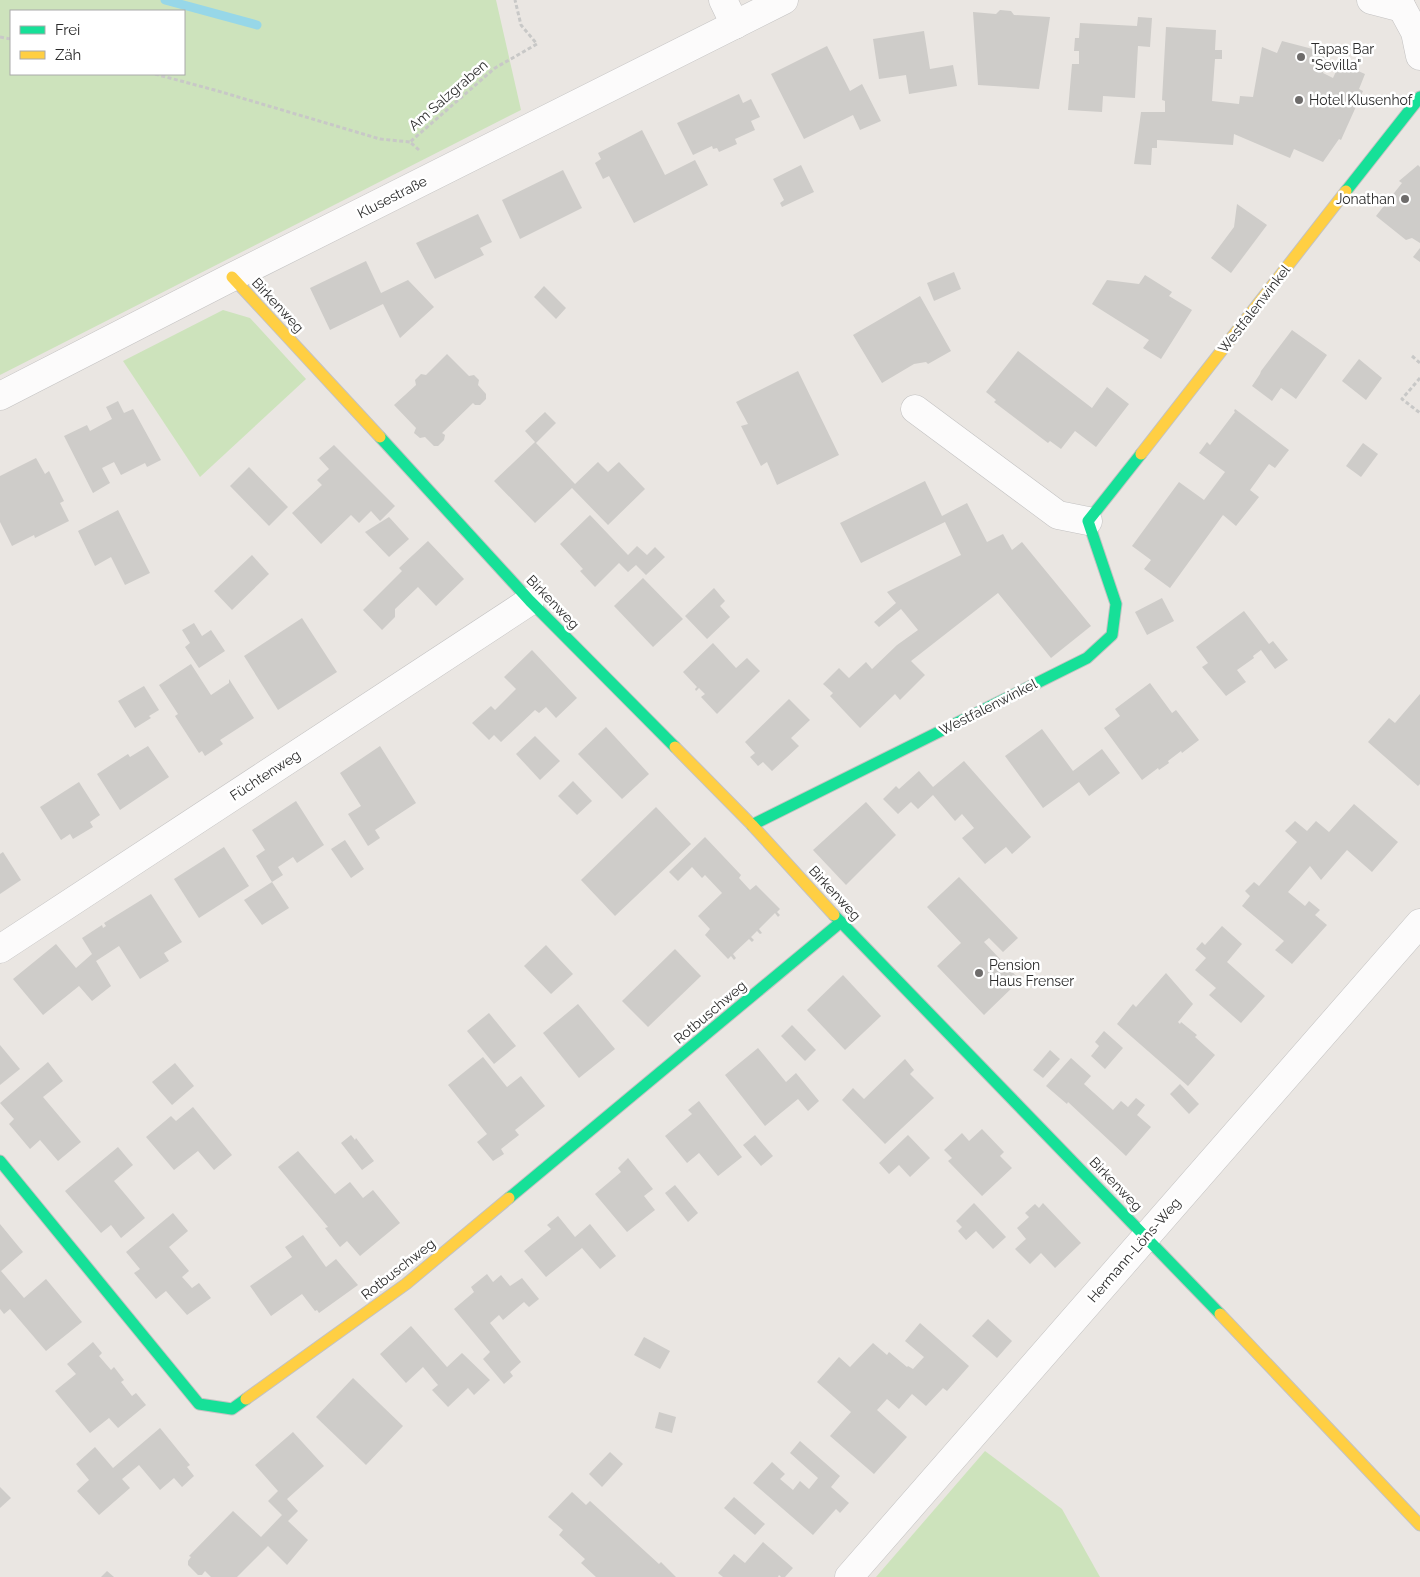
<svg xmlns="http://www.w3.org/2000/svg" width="1420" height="1577" font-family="Raleway,sans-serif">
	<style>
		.green { fill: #cde3bc; fill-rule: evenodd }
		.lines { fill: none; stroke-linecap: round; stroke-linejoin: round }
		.stream { stroke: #97d7e8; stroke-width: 9 }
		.building { fill: #ceccc9 }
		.street-casing { stroke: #c3c2c2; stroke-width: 29 }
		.fast-casing { stroke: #c3c2c2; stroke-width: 13 }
		.slow-casing { stroke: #c3c2c2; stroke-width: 13 }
		.path { stroke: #c8c8c7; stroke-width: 3; stroke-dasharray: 4 2.5; stroke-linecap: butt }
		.street { stroke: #fcfbfb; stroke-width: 28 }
		.fast { stroke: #16e098; stroke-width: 11 }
		.slow { stroke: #ffcf43; stroke-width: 11 }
		.poi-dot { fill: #6e6c6b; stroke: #fff; stroke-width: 2 }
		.labels { text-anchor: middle; stroke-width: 5; stroke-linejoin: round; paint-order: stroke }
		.poi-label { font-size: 14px; fill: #2b2b2b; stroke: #fff; text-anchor: start }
		.street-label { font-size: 14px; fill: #2b2b2b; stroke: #fff }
	</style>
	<rect width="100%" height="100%" fill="#eae6e2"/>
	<g class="green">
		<path d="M 0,0 L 496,0 L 521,110 L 0,375 ZM 184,11 L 184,74 L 11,74 L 11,11 Z"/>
		<polygon points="223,310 250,318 306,379 200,477 123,361"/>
		<polygon points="985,1451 1062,1509 1100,1577 876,1577"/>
	</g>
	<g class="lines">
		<polyline class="stream" points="165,0 257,25"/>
	</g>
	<g class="building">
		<polygon points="1000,10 1011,11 1014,15 1050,17 1039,89 978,85 973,12 996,14"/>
		<polygon points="1138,17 1152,18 1150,47 1138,46 1135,98 1103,96 1102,112 1068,110 1072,64 1079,64 1079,51 1074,51 1075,38 1079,38 1080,23 1137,26"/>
		<polygon points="1166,27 1216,30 1215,50 1222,50 1222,59 1215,59 1212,101 1239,104 1240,96 1253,97 1262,47 1277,53 1282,41 1328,53 1323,73 1333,78 1340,63 1365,74 1359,89 1363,91 1341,140 1339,139 1323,162 1294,149 1290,158 1234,134 1233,145 1157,140 1157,148 1152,148 1151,165 1134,164 1141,112 1165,112 1165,101 1162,100"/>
		<polygon points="924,31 930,69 953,65 957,86 909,94 906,75 879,79 873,39"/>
		<polygon points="827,46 850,91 862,84 881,121 860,130 853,115 804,139 771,74"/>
		<polygon points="739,94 743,103 751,99 760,117 751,121 755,130 735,139 737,144 719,152 717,148 713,149 712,146 693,155 677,123"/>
		<polygon points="642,130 665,175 695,160 708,185 634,223 609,176 603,179 595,163 601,159 598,153"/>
		<polygon points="801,165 814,192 782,207 780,203 784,200 773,179"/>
		<polygon points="1418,165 1420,167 1420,243 1412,238 1406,240 1376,216 1402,183 1399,181"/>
		<polygon points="563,170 582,208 520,239 502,200"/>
		<polygon points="1237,204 1267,225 1231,273 1211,258 1234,227"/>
		<polygon points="478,214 492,242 480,248 484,255 435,279 416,243"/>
		<polygon points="1420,248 1420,262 1413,257"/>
		<polygon points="366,261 381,293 408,280 434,307 400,338 383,304 330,330 310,288"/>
		<polygon points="954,272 961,289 934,301 927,283"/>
		<polygon points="1145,275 1172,292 1169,296 1192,310 1161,359 1143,348 1149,340 1092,304 1107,280 1139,284"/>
		<polygon points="544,286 566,308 556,319 534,297"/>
		<polygon points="920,296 951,351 928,364 926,362 914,364 882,383 853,335"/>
		<polygon points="1292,330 1327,355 1296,399 1281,388 1272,401 1252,386 1260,374 1261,371"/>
		<polygon points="1018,351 1092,408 1107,387 1129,404 1096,447 1075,431 1061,449 1050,441 1048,443 994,402 996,400 986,392"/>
		<polygon points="447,354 469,376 474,375 479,380 478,385 486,394 486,399 480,405 475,405 473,403 442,433 445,435 444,440 438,446 434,446 425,437 420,438 414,433 416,428 394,405 416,385 415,380 421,374 426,375"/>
		<polygon points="1359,359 1382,378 1366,400 1342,381"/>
		<polygon points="798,371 839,455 777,485 767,462 761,466 741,426 748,424 736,402"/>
		<polygon points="118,401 124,413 133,409 161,460 147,467 145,463 121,475 114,462 102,468 110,483 93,493 64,436 87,425 90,431 112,419 106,407"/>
		<polygon points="1235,409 1289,450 1275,468 1269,464 1250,490 1259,497 1236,526 1223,515 1170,588 1144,569 1151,560 1132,546 1179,482 1204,500 1225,472 1199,453 1207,442 1210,445 1235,412 1234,411"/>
		<polygon points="545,412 556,423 536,443 575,484 598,462 608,472 619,462 645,489 608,525 572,488 535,523 494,481 535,442 525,431"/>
		<polygon points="1363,443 1378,454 1361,477 1346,466"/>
		<polygon points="334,445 395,506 380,521 371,511 359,523 351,515 321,544 292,513 322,485 317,480 329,469 319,458"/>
		<polygon points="36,458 45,474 49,471 64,501 60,503 69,521 35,538 34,535 12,546 0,522 0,476"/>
		<polygon points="249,467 288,507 269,526 230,486"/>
		<polygon points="925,481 942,516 967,503 987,542 1003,534 1012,550 1022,542 1091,626 1051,658 998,593 911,661 925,675 900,700 895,694 860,728 830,696 833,693 823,684 839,668 849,678 866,662 872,669 897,645 918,630 901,609 879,627 874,622 896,603 887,592 961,555 945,522 861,563 840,523"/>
		<polygon points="118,510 150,573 125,585 111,557 95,566 78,531"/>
		<polygon points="590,515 628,555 637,546 647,555 655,547 665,557 646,575 636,565 628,572 619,563 595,587 580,571 583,569 560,544"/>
		<polygon points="389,517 409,539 389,557 365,532"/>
		<polygon points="428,541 464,579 436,606 418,587 395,609 395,617 382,630 363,610 402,571 399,568"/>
		<polygon points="252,555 269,574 232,610 214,591"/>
		<polygon points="643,578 683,619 653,647 614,606"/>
		<polygon points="714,588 725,601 720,606 730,617 707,639 685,616"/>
		<polygon points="1162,598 1174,621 1147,635 1135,612"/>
		<polygon points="1244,611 1269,644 1273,641 1288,660 1275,669 1261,650 1253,656 1254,658 1237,670 1246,682 1226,696 1202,667 1208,663 1196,647"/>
		<polygon points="302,618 337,672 278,710 244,656"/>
		<polygon points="194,623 202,636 211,630 225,651 199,668 185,647 190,643 182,630"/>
		<polygon points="713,643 736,668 747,658 760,671 717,714 701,697 705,694 699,688 696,691 695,689 697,687 683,672"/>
		<polygon points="532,650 577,698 556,718 546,707 539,713 535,710 501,742 494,735 489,740 472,723 491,706 495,710 516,689 504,677"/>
		<polygon points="191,664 211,695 229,683 229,679 254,718 220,740 223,744 205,756 202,751 199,753 175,716 178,714 159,685"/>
		<polygon points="1150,683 1172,713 1176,710 1199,740 1182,753 1181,751 1168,761 1169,763 1159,770 1158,768 1142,780 1104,728 1120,716 1115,709"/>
		<polygon points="144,686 159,710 149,716 151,718 135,728 118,701"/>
		<polygon points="1420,694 1420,784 1418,786 1368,742 1389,718 1395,723"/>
		<polygon points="789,699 810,720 791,738 799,746 772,771 763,762 758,766 750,757 755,753 745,742"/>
		<polygon points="606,727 649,774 622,799 578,754"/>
		<polygon points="1042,729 1073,771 1102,749 1120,773 1089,796 1079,782 1043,808 1005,756"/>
		<polygon points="535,736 560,761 540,780 516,754"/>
		<polygon points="148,746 169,777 120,810 97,774 128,754 130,757"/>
		<polygon points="380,746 416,803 375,830 380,838 368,846 348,814 361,806 340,773"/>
		<polygon points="964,761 1031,837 1012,854 1006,847 985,864 962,838 974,828 962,814 955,821 933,795 918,809 911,802 898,814 883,799 896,786 899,789 919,771 933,787"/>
		<polygon points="573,781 592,801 577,815 558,796"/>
		<polygon points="79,782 100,815 90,822 93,827 73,839 70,834 61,840 40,807"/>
		<polygon points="296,801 324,845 297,863 293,857 278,867 283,875 272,882 256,856 265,850 252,830"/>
		<polygon points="866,802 896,835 846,885 813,850"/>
		<polygon points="1354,804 1398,842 1372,872 1347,850 1321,880 1310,866 1288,892 1305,906 1309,901 1320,910 1315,915 1327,925 1292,964 1275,950 1284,941 1242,906 1250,896 1245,891 1254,882 1259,886 1297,842 1285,831 1295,821 1307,831 1316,821 1329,832"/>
		<polygon points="656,807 691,844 615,916 581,880"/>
		<polygon points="705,837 741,875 739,878 750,890 756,885 780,909 777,912 780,915 778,917 775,913 759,929 762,933 760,934 757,931 751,937 754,940 752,942 749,939 733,954 736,958 734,960 731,956 728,959 705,935 710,929 698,916 722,893 705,875 702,878 692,867 678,881 669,872"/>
		<polygon points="345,840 364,869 351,878 331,849"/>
		<polygon points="224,847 249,886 199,918 174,879"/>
		<polygon points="3,852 21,880 0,894 0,854"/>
		<polygon points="959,877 1018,938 1003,952 989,938 984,942 1020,980 984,1015 937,966 961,943 927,907"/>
		<polygon points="272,882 289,908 262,925 244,900"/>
		<polygon points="151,894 182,942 164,953 169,961 140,979 119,946 96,961 111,986 92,1001 79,986 43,1015 13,979 56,944 76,968 92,954 82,938 102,925 103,928 106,926 104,923"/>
		<polygon points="1222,926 1242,944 1227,962 1265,996 1241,1023 1209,995 1216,988 1195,970 1206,958 1196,949 1202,942 1205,945"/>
		<polygon points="546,945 573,974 551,994 524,966"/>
		<polygon points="675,949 701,976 648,1027 622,1001"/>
		<polygon points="1166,973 1193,1004 1178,1022 1180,1024 1181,1022 1197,1035 1195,1037 1215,1055 1188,1086 1117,1024 1133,1004 1136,1007"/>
		<polygon points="843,975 881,1016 845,1050 807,1010"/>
		<polygon points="578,1004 615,1049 579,1078 543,1033"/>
		<polygon points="489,1013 516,1046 494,1064 467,1031"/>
		<polygon points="792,1025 816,1050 805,1061 781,1036"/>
		<polygon points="1104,1031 1123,1048 1105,1069 1091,1056 1099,1046 1095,1042"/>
		<polygon points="0,1045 20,1069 0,1085"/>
		<polygon points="758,1048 786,1082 796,1073 819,1101 808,1111 798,1099 765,1126 725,1075"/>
		<polygon points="1050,1050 1060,1059 1043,1078 1033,1070"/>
		<polygon points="483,1057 507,1087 521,1076 545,1106 515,1130 519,1135 501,1149 504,1154 493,1161 477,1142 487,1134 448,1085"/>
		<polygon points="1071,1058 1091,1076 1084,1084 1113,1110 1121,1101 1128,1107 1136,1098 1145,1105 1137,1115 1151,1127 1126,1156 1068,1102 1067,1104 1046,1086"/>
		<polygon points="905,1059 914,1070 910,1074 934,1098 885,1144 842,1100 853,1088 864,1099"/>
		<polygon points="48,1062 63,1081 43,1097 81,1142 58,1161 40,1140 30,1149 9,1124 14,1119 0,1103"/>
		<polygon points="175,1063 194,1086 172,1105 152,1082"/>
		<polygon points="1180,1084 1199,1104 1189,1114 1170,1094"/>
		<polygon points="699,1101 742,1157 718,1176 699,1153 687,1163 665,1136 692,1114 688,1110"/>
		<polygon points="193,1107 232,1155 214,1170 198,1151 174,1170 146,1137 171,1116 176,1121"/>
		<polygon points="982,1129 1004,1152 1000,1156 1012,1168 982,1196 948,1161 952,1158 944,1150 962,1133 969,1141"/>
		<polygon points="351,1135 355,1140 356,1138 374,1161 362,1170 341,1143"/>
		<polygon points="755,1135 773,1156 761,1166 743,1145"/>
		<polygon points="908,1135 930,1158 910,1177 899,1165 889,1174 879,1163"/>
		<polygon points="118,1147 133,1165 114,1181 145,1218 121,1238 111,1225 101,1233 65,1191"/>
		<polygon points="298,1151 335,1194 350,1182 363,1198 373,1190 400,1223 360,1256 347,1241 340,1247 325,1228 328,1227 278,1167"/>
		<polygon points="628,1158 653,1189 644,1196 655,1210 627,1232 595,1194 621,1172 618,1168"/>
		<polygon points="675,1185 698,1213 688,1222 665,1193"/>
		<polygon points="974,1203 1006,1237 993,1249 976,1231 966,1240 958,1231 962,1227 956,1221"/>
		<polygon points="1043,1203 1081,1243 1055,1268 1041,1253 1030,1264 1015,1249 1026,1239 1017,1228 1029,1217 1025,1213 1035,1204 1039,1208"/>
		<polygon points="173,1213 188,1231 169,1247 189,1271 182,1277 192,1288 199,1283 211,1298 187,1315 166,1291 156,1299 134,1273 140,1269 126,1252"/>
		<polygon points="558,1216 575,1237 590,1224 616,1256 600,1269 582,1248 546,1277 524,1251 551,1229 547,1225"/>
		<polygon points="0,1224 23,1252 1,1271 24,1298 46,1279 82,1322 46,1351 10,1309 4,1314 0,1309"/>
		<polygon points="303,1235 326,1267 336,1259 358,1285 319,1313 317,1310 315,1311 302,1294 271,1316 250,1286 292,1257 285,1247"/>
		<polygon points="487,1274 493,1282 501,1275 510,1286 522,1278 539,1299 529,1307 524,1302 503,1320 499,1315 490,1323 521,1362 510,1372 513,1376 504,1384 483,1359 490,1352 454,1309 474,1292 471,1287"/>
		<polygon points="988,1319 1012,1341 997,1358 972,1336"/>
		<polygon points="920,1323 969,1366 947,1391 943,1388 926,1406 912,1394 899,1409 887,1399 877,1410 907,1437 874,1474 830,1436 851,1412 817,1382 839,1357 850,1367 873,1343 887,1355 889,1352 907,1367 908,1366 913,1369 924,1357 905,1341"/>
		<polygon points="411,1326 447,1367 462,1353 490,1380 474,1395 468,1388 448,1407 432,1390 438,1385 423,1367 406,1383 380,1354"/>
		<polygon points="644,1337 670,1351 660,1369 634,1355"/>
		<polygon points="93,1342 102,1353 99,1356 111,1370 114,1367 124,1380 121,1382 132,1396 136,1393 146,1405 118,1428 109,1418 90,1433 55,1391 76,1374 67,1364"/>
		<polygon points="353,1378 403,1426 366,1465 316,1417"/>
		<polygon points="659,1412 676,1417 672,1433 655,1428"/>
		<polygon points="160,1428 190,1465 187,1467 194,1476 182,1487 174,1478 160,1490 139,1465 122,1479 130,1488 99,1515 77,1491 89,1480 76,1464 95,1447 113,1468"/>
		<polygon points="293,1432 324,1466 287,1499 298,1511 288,1521 308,1540 287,1565 268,1546 237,1577 211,1577 205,1571 202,1575 198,1575 188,1565 188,1561 191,1557 189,1556 233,1511 261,1537 282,1515 268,1501 278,1491 255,1465"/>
		<polygon points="800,1441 840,1476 831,1487 849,1503 840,1513 836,1509 813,1535 753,1483 772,1462 785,1474 780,1479 793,1490 800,1481 809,1489 818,1478 790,1453"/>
		<polygon points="610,1452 623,1464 602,1487 589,1474"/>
		<polygon points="0,1487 11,1498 0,1508"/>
		<polygon points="572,1492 586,1505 590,1501 659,1564 661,1562 676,1577 596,1577 581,1563 585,1559 559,1535 563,1530 548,1517"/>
		<polygon points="734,1497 765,1524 755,1535 724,1508"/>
		<polygon points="763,1542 793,1568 785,1577 781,1577 779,1575 778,1577 723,1577 718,1573 734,1554 745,1563"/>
		<polygon points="107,1571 114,1577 101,1577"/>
	</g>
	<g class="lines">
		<defs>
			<g id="street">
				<polyline points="723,0 735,25"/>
				<polyline points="1371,0 1402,8"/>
				<polyline points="1402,8 1415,32 1420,56"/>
				<polyline points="0,396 232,277 784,0"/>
				<polyline points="915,409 1058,515 1088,521"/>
				<polyline points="0,949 530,601"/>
				<polyline points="849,1577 1420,923"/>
			</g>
			<g id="fast">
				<polyline points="1346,191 1420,97"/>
				<polyline points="380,437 530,601 675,747"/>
				<polyline points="752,825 1087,658 1112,635 1116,604 1088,521 1141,454"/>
				<polyline points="834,915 1220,1314"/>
				<polyline points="0,1161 199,1404 232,1409 246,1399"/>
				<polyline points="509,1198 841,922"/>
			</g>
			<g id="slow">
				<polyline points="232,277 380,437"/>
				<polyline points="1141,454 1346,191"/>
				<polyline points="675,747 752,825 834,915"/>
				<polyline points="1220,1314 1420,1525"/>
				<polyline points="246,1399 406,1284 509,1198"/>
			</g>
		</defs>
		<use href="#street" class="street-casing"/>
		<use href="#fast" class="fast-casing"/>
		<use href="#slow" class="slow-casing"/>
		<g class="path">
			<polyline points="0,37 11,39"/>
			<polyline points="155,74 218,91 380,139 410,142"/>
			<polyline points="419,150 410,142 495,68 537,44 521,25 515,0"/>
			<polyline points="1412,356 1420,363"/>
			<polyline points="1420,378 1402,399 1420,413"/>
		</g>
		<use href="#street" class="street"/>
		<use href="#fast" class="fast"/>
		<use href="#slow" class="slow"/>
	</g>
	<g class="poi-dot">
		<circle cx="1301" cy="57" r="5"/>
		<circle cx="1299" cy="100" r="5"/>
		<circle cx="1405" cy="199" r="5"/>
		<circle cx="979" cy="973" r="5"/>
	</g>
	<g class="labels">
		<g class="poi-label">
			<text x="1311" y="54">Tapas Bar<tspan x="1311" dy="16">"Sevilla"</tspan></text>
			<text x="1309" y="105">Hotel Klusenhof</text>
			<text x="1395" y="204" text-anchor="end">Jonathan</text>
			<text x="989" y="970">Pension<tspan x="989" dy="16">Haus Frenser</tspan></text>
		</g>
		<g class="street-label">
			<text transform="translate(448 95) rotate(-41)" y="5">Am Salzgraben</text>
			<text transform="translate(392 197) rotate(-27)" y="5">Klusestraße</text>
			<text transform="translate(278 305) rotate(47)" y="5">Birkenweg</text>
			<text transform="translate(1254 309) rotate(-52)" y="5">Westfalenwinkel</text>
			<text transform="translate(553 602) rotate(46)" y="5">Birkenweg</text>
			<text transform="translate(988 707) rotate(-27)" y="5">Westfalenwinkel</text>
			<text transform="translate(265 775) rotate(-33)" y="5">Füchtenweg</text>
			<text transform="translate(835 893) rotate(47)" y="5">Birkenweg</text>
			<text transform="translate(710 1012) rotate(-40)" y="5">Rotbuschweg</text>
			<text transform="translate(1116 1184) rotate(46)" y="5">Birkenweg</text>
			<text transform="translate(1134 1250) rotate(-49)" y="5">Hermann-Löns-Weg</text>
			<text transform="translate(398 1269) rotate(-38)" y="5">Rotbuschweg</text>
		</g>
	</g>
	<rect x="10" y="10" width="175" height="65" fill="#ffffff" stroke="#aaaaaa"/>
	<rect x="20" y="26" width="25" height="8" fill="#16e098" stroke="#aaaaaa"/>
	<text x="55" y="35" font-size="15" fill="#2b2b2b">Frei</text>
	<rect x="20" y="51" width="25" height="8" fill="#ffcf43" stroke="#aaaaaa"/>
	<text x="55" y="60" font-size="15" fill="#2b2b2b">Zäh</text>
</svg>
